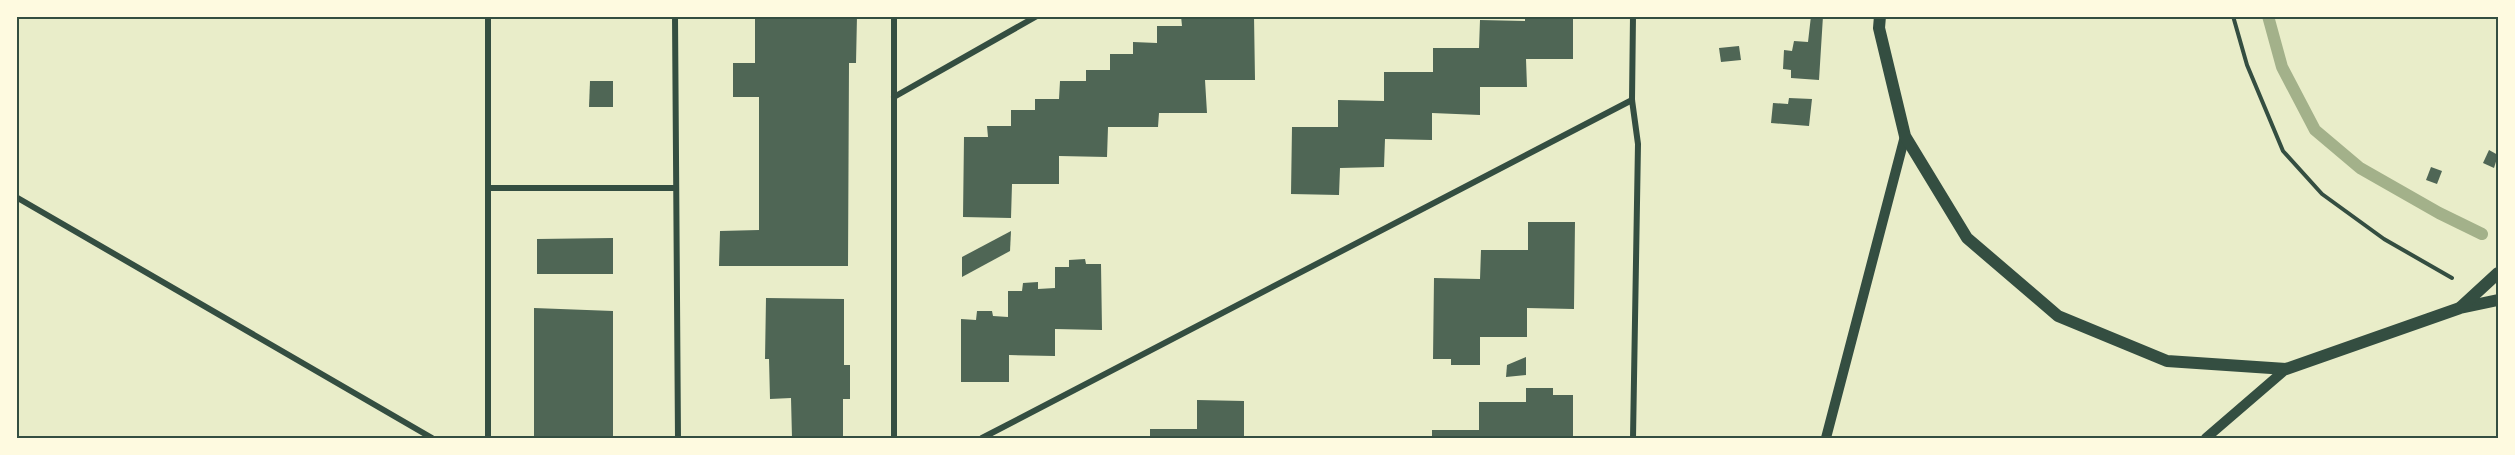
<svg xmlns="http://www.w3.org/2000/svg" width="2515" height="455" font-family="Barlow,sans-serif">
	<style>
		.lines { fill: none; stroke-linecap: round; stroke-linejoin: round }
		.stream { stroke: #a3b18a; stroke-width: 12 }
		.building { fill: #4f6655 }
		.path { stroke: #344e41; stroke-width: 4 }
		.minor { stroke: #344e41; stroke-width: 6 }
		.tertiary { stroke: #344e41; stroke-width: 10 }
		.secondary { stroke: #344e41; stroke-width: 12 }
		.neatline { fill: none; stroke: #344e41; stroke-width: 2 }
	</style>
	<rect width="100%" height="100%" fill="#e9edc9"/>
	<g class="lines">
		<polyline class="stream" points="2268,16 2282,67 2315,130 2360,168 2439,213 2482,234"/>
	</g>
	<g class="building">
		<polygon points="755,16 857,16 856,63 849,63 848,266 719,266 720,231 759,230 759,97 733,97 733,63 755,63"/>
		<polygon points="1181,16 1254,16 1255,80 1205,80 1207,113 1159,113 1158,127 1108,127 1107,157 1059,156 1059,184 1012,184 1011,218 963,217 964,137 988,137 987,126 1011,126 1011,110 1035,110 1035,99 1059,99 1060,81 1086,81 1086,70 1110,70 1110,54 1133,54 1133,42 1157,43 1157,26 1182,26"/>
		<polygon points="1525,16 1573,16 1573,59 1526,59 1527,87 1480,87 1480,115 1432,113 1432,140 1385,139 1384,167 1340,168 1339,195 1291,194 1292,127 1338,127 1338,100 1384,101 1384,72 1433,72 1433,48 1479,48 1480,20 1525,21"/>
		<polygon points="1811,16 1823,16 1819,80 1791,78 1791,70 1783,69 1784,50 1792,51 1794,41 1808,42"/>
		<polygon points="1739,46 1741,60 1721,62 1719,48"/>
		<polygon points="590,81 613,81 613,107 589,107"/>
		<polygon points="1789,98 1812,99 1809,126 1771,123 1773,103 1788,104"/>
		<polygon points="2489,150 2498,155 2494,168 2483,163"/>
		<polygon points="2431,167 2442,171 2437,184 2426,180"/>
		<polygon points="1528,222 1575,222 1574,309 1527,308 1527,337 1480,337 1480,365 1451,365 1451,359 1433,359 1434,278 1480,279 1481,250 1528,250"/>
		<polygon points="1011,231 1010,251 962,277 962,257"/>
		<polygon points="613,238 613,274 537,274 537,239"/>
		<polygon points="1085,259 1086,264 1101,264 1102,330 1055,329 1055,356 1009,355 1009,382 961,382 961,319 976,320 977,311 992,311 993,316 1008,317 1008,291 1022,291 1023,283 1038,282 1038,289 1055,288 1055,267 1069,267 1069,260"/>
		<polygon points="766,298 844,299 844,365 850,365 850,399 843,399 843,438 792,438 791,398 770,399 769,359 765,359"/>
		<polygon points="534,308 613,311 613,438 534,438"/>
		<polygon points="1526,357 1526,375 1506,377 1507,365"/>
		<polygon points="1526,388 1553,388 1553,395 1573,395 1573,438 1432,438 1432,430 1479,430 1479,402 1526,402"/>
		<polygon points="1197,400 1244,401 1244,438 1150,438 1150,429 1197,429"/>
	</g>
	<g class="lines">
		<polyline class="path" points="2233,16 2247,65 2283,151 2322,194 2384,239 2452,278"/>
		<g class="minor">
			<polyline points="675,16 678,438"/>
			<polyline points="894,97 1037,16"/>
			<polyline points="488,188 676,188"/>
			<polyline points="16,197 432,438"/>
			<polyline points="488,438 488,16"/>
			<polyline points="894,438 894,16"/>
			<polyline points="982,438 1632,100"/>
			<polyline points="1633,438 1638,144 1632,100 1633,16"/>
		</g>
		<g class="tertiary">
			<polyline points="1826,438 1905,136"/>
			<polyline points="2206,438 2286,369"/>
		</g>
		<g class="secondary">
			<polyline points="1880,16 1879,28 1905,136 1967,238 2058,316 2167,361 2286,369 2460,308 2498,300"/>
			<polyline points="2461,307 2498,273"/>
		</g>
	</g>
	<rect width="2515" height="455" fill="none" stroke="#fefae0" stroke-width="36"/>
	<rect x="18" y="18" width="2479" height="419" class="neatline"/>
</svg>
